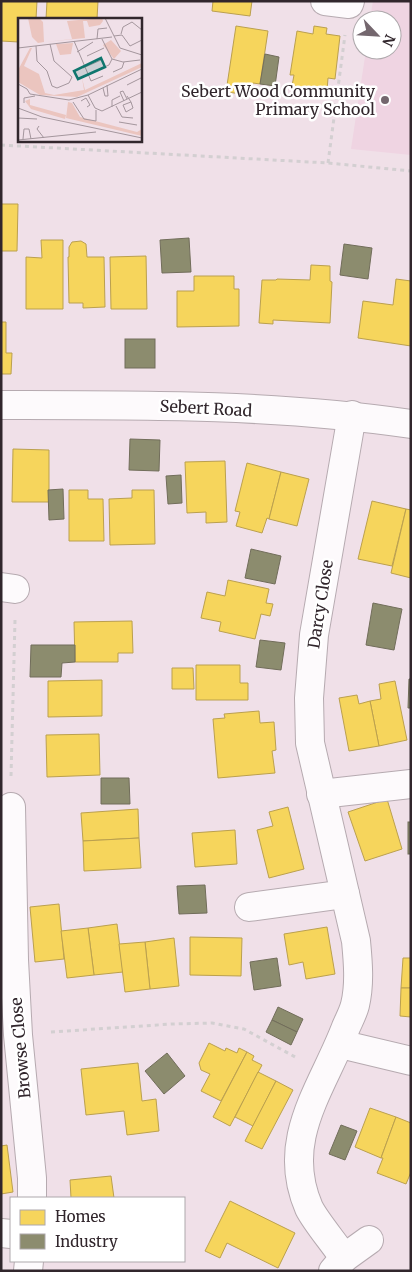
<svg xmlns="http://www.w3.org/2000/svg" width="412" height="1272" font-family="Merriweather,serif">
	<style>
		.built { fill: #efd4e2 }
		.homes { fill: #f6d55c; stroke: #bba04e }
		.industry { fill: #8c8c6e; stroke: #716d5a }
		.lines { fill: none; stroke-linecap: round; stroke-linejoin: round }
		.minor-casing { stroke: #b6aab0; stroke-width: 30 }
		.path { stroke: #d3cfd1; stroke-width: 3; stroke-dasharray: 4 4; stroke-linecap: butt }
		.minor { stroke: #fdfafc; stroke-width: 28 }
		.poi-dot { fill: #74676e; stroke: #fff; stroke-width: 2 }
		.labels { text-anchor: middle; stroke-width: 5; stroke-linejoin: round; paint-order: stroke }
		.poi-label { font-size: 16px; fill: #31262c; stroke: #fff; text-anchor: end }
		.street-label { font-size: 16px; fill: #31262c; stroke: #fff }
		.inset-road { fill: none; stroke: #a4969d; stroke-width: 1 }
		.view { fill: #0f766e; fill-opacity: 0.15; stroke: #0f766e; stroke-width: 2.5 }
		.inset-edge { fill: none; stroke: #31262c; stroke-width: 2.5 }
	</style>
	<rect width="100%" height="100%" fill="#f0e0e8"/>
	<polygon class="built" points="373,1 411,1 411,155 351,149 366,50 392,50 392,20 370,20"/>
	<g class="homes">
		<polygon points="1,1 37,1 36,19 19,19 19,42 1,41"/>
		<polygon points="47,1 98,1 97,19 46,19"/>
		<polygon points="213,1 252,1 250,16 212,11"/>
		<polygon points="236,26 268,31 260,84 253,83 251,95 226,92"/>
		<polygon points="314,26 327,28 326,34 340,36 335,79 328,78 327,91 292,86 294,75 290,75 297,31 313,34"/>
		<polygon points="1,204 18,204 17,251 1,251"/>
		<polygon points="41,240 63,240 63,309 26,309 26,257 42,258"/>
		<polygon points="81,241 86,244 87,257 104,257 105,307 83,308 83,303 69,303 68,257 69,257 69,247 72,242"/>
		<polygon points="146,256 147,309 111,309 110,257"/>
		<polygon points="311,265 330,266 330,281 332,282 330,323 273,320 273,324 259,323 262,280 276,280 277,279 310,280"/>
		<polygon points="194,276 234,276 234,289 239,289 239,326 177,327 177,291 194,291"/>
		<polygon points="396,279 411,281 411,346 358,338 363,301 393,305"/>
		<polygon points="1,322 6,322 6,353 12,353 11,374 1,374"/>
		<polygon points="13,449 49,450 49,502 12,502"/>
		<polygon points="225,461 227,522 206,523 206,512 187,513 185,462"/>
		<polygon points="247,463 281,472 269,519 267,518 262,533 236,526 240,512 235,511"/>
		<polygon points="281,472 309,479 297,526 269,519"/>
		<polygon points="69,490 88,490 88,499 103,499 104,541 69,541"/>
		<polygon points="132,490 154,490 155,544 110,545 109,499 132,498"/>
		<polygon points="372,501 406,509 392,566 358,559"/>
		<polygon points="406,509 411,510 411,578 391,573"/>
		<polygon points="228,580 269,589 266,603 273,604 270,616 261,614 255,639 219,631 221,622 201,618 207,592 225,596"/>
		<polygon points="132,621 133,653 118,653 118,662 75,662 74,622"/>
		<polygon points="196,665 240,665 240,683 248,683 248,700 196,700"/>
		<polygon points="172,668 193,668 194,689 172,689"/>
		<polygon points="102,680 102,716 48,717 48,681"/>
		<polygon points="395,681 407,740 379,746 370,701 381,699 379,684"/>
		<polygon points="357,695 359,704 370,701 379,746 349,751 339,698"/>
		<polygon points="259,711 260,723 274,722 276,750 272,751 275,773 218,778 213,719 225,718 224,714"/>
		<polygon points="99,734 100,775 47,777 46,735"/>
		<polygon points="387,799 402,849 365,861 348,812"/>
		<polygon points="288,807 304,869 269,878 257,830 273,826 269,812"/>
		<polygon points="138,809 139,838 83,841 81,813"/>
		<polygon points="235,830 237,864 195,867 192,833"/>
		<polygon points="139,838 141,868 84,871 83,841"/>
		<polygon points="59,904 64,959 35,962 30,907"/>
		<polygon points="117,924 123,972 94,975 88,928"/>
		<polygon points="327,927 335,974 306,979 303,962 289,965 284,934"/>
		<polygon points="88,928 94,975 67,978 61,931"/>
		<polygon points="190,937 242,938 241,976 190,975"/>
		<polygon points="174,938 179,986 150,989 145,942"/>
		<polygon points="145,942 150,989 125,992 119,944"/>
		<polygon points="403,958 411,958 411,988 401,988"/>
		<polygon points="401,988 411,988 411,1017 400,1016"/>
		<polygon points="209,1043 225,1051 226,1048 237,1053 239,1048 247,1052 221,1101 201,1091 210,1074 201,1070 199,1063"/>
		<polygon points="247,1052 254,1056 252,1060 262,1065 230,1126 213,1117"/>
		<polygon points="138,1063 142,1101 156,1099 159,1131 127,1135 124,1111 86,1115 81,1069"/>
		<polygon points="258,1072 276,1081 253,1126 235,1117"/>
		<polygon points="276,1081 293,1090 262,1149 245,1141"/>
		<polygon points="370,1108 396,1117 381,1158 355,1147"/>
		<polygon points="396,1117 411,1123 411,1172 406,1184 377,1173 383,1158 381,1158"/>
		<polygon points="7,1145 13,1192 1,1194 1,1146"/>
		<polygon points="111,1176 114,1198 71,1198 70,1180"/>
		<polygon points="230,1201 295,1233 278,1268 227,1243 220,1258 205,1251"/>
	</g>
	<g class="industry">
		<polygon points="265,54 279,57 275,86 260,84"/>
		<polygon points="189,238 191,272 162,273 160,240"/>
		<polygon points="344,244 372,248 368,279 340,275"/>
		<rect x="125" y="339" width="30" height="29"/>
		<polygon points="130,439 160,440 159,471 129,470"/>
		<polygon points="181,475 182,503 168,504 166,476"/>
		<polygon points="63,489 64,519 49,520 48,490"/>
		<polygon points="251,549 281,556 275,584 245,578"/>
		<polygon points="373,603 402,609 394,650 366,645"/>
		<polygon points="260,640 285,643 281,670 256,667"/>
		<polygon points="31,645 75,645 75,662 62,663 61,677 30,677"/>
		<polygon points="409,679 411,679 411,708 408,708"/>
		<polygon points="101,778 129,778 130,804 101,804"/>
		<rect x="408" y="822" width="3" height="32"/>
		<polygon points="205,885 207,913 179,914 177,886"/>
		<polygon points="277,958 281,986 254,990 250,962"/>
		<polygon points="278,1007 303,1019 297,1032 272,1020"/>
		<polygon points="272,1020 297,1032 291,1045 266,1032"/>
		<polygon points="167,1053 185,1076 164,1094 145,1071"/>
		<polygon points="341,1125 357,1131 345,1160 329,1154"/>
	</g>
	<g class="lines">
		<defs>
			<g id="minor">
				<polyline points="325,1 349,4 350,1"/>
				<path d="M 1,405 C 138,405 276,404 411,424"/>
				<polyline points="1,587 15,589"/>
				<polyline points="321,794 411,784"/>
				<polyline points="11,807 14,960 18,1035 32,1178 32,1198"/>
				<polyline points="249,907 345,894"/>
				<polyline points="340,1044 411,1061"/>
				<polyline points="1,1233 11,1234"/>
				<path d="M 344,1258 C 335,1244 316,1222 309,1208 C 279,1139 323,1088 346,1027 C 349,1020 353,1013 355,1005 C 360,984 358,962 356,941 L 310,743 L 309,698 L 314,635 L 352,415"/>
				<polyline points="28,1271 29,1261"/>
				<polyline points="333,1271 344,1258 369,1240"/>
			</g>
		</defs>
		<use href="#minor" class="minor-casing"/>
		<g class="path">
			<polyline points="1,145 328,163 411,171"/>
			<polyline points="328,163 345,35"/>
			<polyline points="11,776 15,620"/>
			<polyline points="51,1032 172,1024 212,1023 244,1029 297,1058"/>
		</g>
		<use href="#minor" class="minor"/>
	</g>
	<circle class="poi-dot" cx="385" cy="100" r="5"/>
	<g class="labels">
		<g class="poi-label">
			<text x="375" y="97">Sebert Wood Community<tspan x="375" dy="18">Primary School</tspan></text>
		</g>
		<g class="street-label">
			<text transform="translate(206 408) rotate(3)" y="6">Sebert Road</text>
			<text transform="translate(320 604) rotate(-81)" y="6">Darcy Close</text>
			<text transform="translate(20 1048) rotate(-95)" y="6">Browse Close</text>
		</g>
	</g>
	<g transform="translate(18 18)">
		<rect width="124" height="124" fill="#f0e0e8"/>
		<path d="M 10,0 L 21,0 L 25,4 L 26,24 L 20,25 L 14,19 ZM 84,0 L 85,3 L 82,7 L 71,9 L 69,3 L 65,3 L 67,20 L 27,24 L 54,21 L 49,3 ZM 93,22 L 103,33 L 96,41 L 85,27 ZM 55,25 L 53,36 L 42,37 L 38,26 ZM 12,30 L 14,30 L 6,48 L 21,56 L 27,75 L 36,77 L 66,72 L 64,60 L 67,72 L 124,45 L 124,49 L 59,79 L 22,77 L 0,64 L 0,52 ZM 12,81 L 12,87 L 48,97 L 47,101 L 13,91 L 7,83 ZM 50,84 L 54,85 L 62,99 L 119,114 L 124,111 L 124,118 L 48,100 Z" fill="#ebc5bf"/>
		<path class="inset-road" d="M 87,0 L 102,30 L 124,37M 103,16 L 105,9 L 114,4 L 124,12M 96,18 L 104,17 L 112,28 L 124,22M 79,21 L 80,11 L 89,10M 84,21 L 94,41 L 105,44 L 122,42M 56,23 L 73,63 L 85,58M 18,28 L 19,43 L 29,53 L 34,68 L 39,70 L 51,65 L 54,59 L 36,43 L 32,26M 0,30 L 94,19M 59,34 L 75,24M 69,38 L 86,30M 65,50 L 83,42M 77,53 L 91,47 L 94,41M 95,54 L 104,50 L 106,44M 0,66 L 9,71 L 12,76M 109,67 L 123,60M 85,70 L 87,78 L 90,78 L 89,67M 12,76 L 51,82 L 70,77 L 124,51M 70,77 L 77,90 L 84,93 L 124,74M 109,78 L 113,84 L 115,90 L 108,94 L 105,87 L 113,84M 63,83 L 68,80 L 72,87 L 69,89M 106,83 L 102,74 L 105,73 L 109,81M 55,84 L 66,101 L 78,103 L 78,92M 6,85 L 6,80 L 17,78M 98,88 L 104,99 L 115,100M 94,89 L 94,82 L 102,78M 0,90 L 24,99 L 124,120M 0,100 L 19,101M 101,104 L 119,107M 21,108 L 19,111 L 26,120M 5,121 L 6,111 L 11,111 L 13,121M 0,122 L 78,114"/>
		<path class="view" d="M 83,40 L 87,49 L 60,61 L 56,53 Z"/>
		<rect width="124" height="124" class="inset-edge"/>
	</g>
	<rect width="412" height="1272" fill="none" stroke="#31262c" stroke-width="5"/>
	<rect x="10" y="1197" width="175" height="65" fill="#ffffff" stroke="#ada8ab"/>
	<rect x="20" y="1210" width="25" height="15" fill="#f6d55c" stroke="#ada8ab"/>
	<text x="55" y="1222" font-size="15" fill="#31262c">Homes</text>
	<rect x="20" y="1234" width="25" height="15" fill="#8c8c6e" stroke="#ada8ab"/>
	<text x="55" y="1247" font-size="15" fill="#31262c">Industry</text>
	<g transform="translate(377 35) rotate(115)"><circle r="24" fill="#ffffff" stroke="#ada8ab"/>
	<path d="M0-4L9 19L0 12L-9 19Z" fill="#74676e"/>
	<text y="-8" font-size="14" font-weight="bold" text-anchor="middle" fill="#31262c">N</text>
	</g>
</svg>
